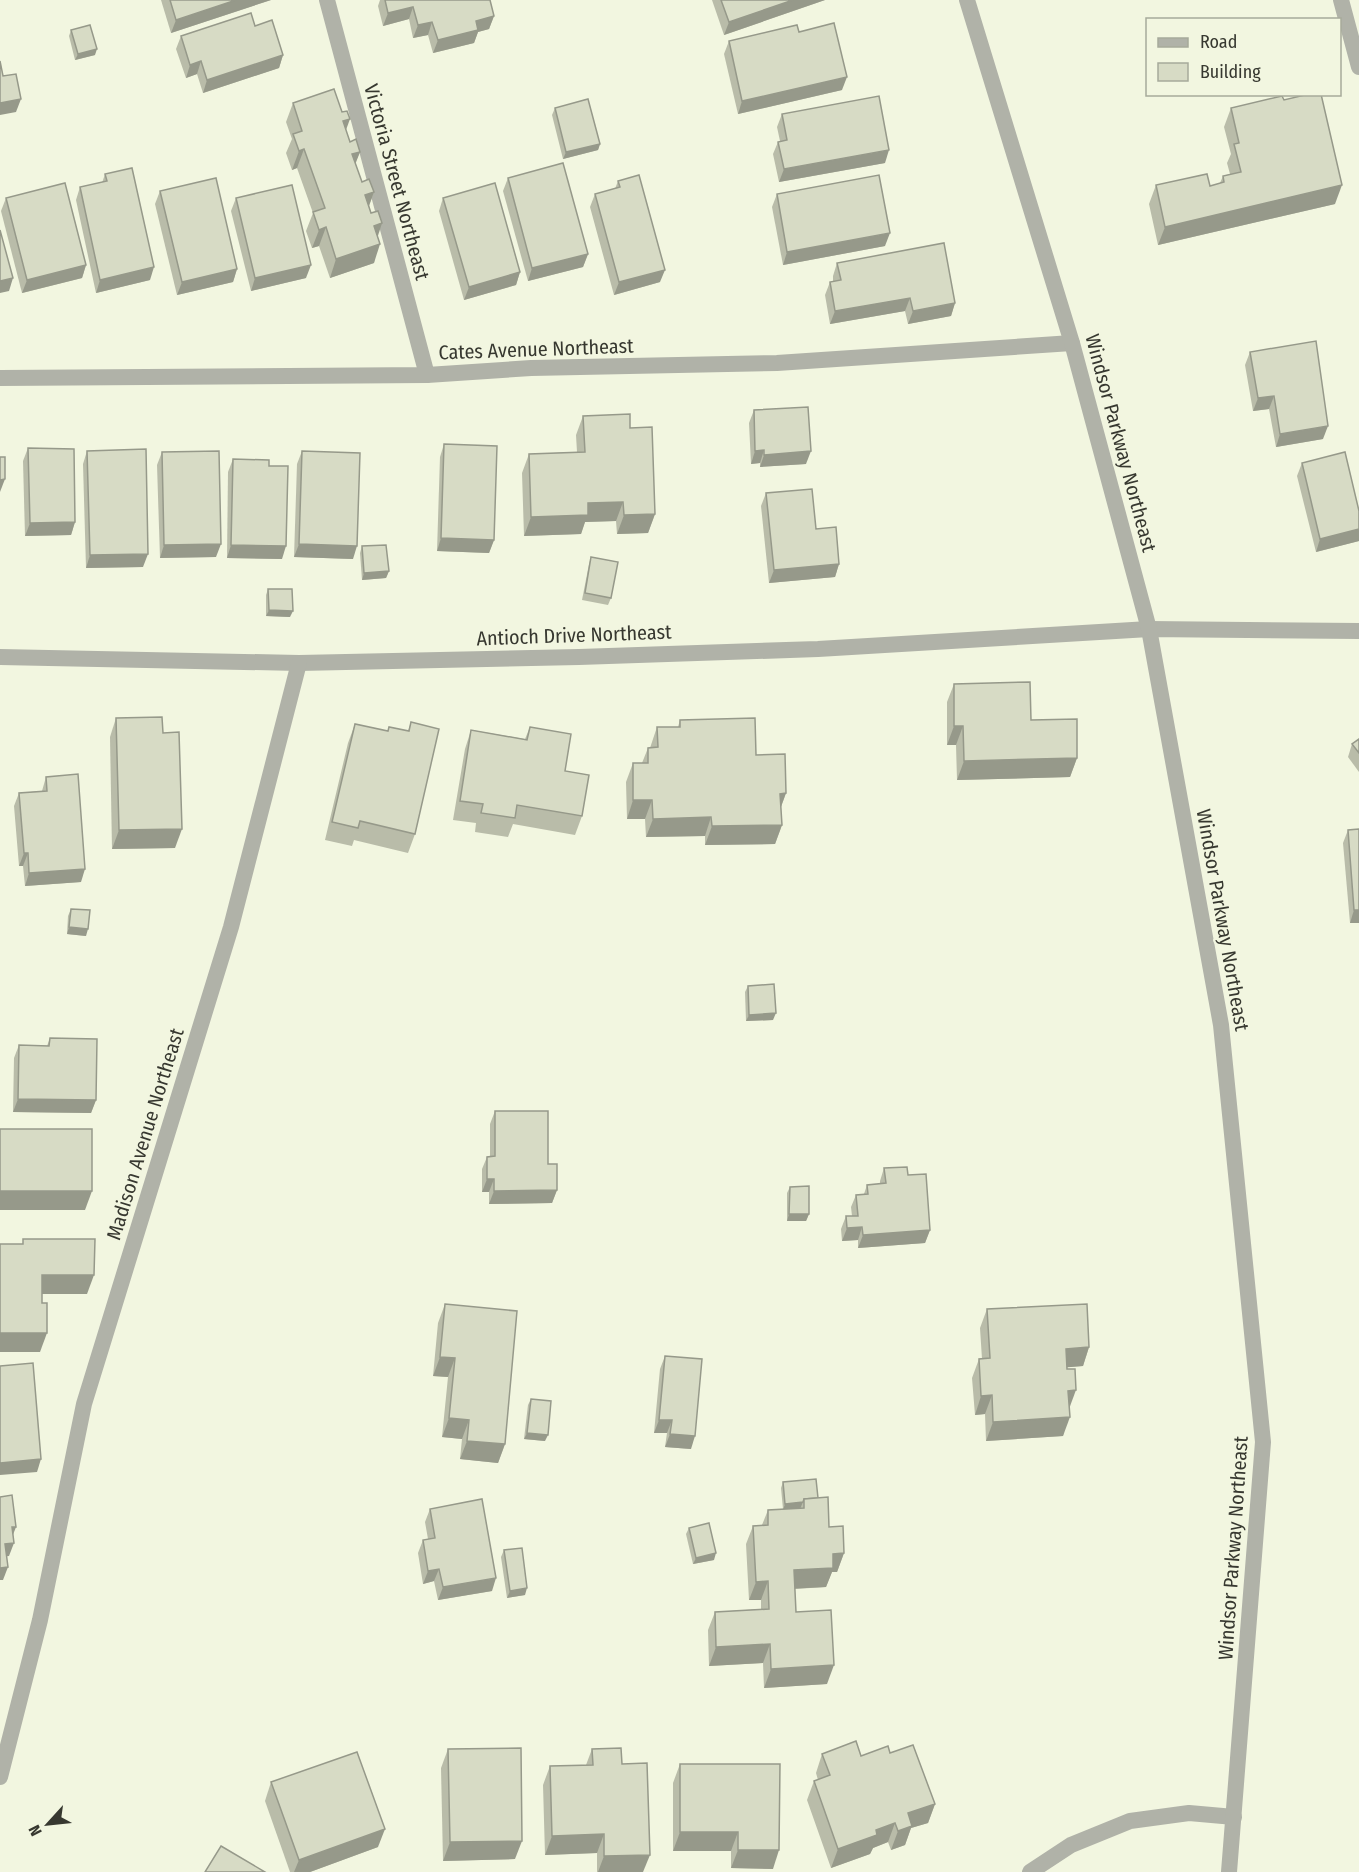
<svg xmlns="http://www.w3.org/2000/svg" width="1359" height="1872" font-family="'Fira Sans Condensed',sans-serif">
	<style>
		.lines { fill: none; stroke-linecap: round; stroke-linejoin: round }
		.minor { stroke: #b0b2a8; stroke-width: 16 }
		.tertiary { stroke: #b0b2a8; stroke-width: 16 }
		.wall { fill: #b9bca9 }
		.shaded-wall { fill: #96998a }
		.building { fill: #d7dbc5; stroke: #96998a; stroke-width: 1.5 }
		.labels { text-anchor: middle; stroke-width: 4.5; stroke-linejoin: round; paint-order: stroke }
		.street-label { font-size: 20px; fill: #373830; stroke: #f2f6e0 }
	</style>
	<rect width="100%" height="100%" fill="#f2f6e0"/>
	<g class="lines">
		<g class="minor">
			<polyline points="327,0 427,375"/>
			<polyline points="1341,0 1359,67"/>
			<polyline points="0,378 427,375 531,368 777,363 1072,343"/>
			<polyline points="0,657 299,663 579,657 818,649 1149,629 1359,631"/>
			<polyline points="0,1777 40,1620 84,1404 231,927 299,663"/>
			<polyline points="1030,1872 1071,1845 1130,1821 1189,1813 1234,1817"/>
		</g>
		<polyline class="tertiary" points="967,0 1072,343 1149,629 1221,1025 1263,1442 1229,1872"/>
	</g>
	<g class="wall">
		<polygon points="161,0 271,0 171,33"/>
		<polygon points="380,0 490,0 494,16 489,29 478,32 474,43 433,53 428,35 413,38 409,19 383,26 378,6"/>
		<polygon points="712,0 825,0 724,35"/>
		<polygon points="255,26 283,55 279,68 203,93 197,74 186,78 176,49 181,36"/>
		<polygon points="71,30 95,55 75,60 69,36"/>
		<polygon points="799,32 842,90 738,114 724,54 729,41"/>
		<polygon points="1284,100 1335,204 1158,245 1149,204 1156,185 1210,186 1220,183 1223,176 1230,174 1227,163 1231,154 1224,127 1231,108"/>
		<polygon points="293,103 346,130 350,142 360,152 355,163 362,182 374,192 369,206 378,236 374,263 330,278 319,246 312,248 306,231 313,213 297,168 292,170 286,153 292,139 286,122"/>
		<polygon points="555,108 600,144 598,150 563,159 552,115"/>
		<polygon points="782,114 885,163 779,182 773,154 778,142 780,141 777,127"/>
		<polygon points="105,174 150,280 96,293 76,200 80,187 102,183"/>
		<polygon points="508,178 588,254 583,267 528,281 503,191"/>
		<polygon points="618,181 660,282 614,295 590,207 595,194 615,189"/>
		<polygon points="160,191 237,269 233,282 177,295 155,204"/>
		<polygon points="777,194 885,246 783,265 772,207"/>
		<polygon points="6,198 86,265 82,278 22,293 1,211"/>
		<polygon points="236,198 306,278 251,291 231,211"/>
		<polygon points="443,198 520,272 516,285 464,300 439,211"/>
		<polygon points="837,263 955,303 951,316 908,324 905,311 830,324 825,295 830,282 833,281 833,276"/>
		<polygon points="1250,352 1323,439 1276,447 1269,409 1253,411 1245,365"/>
		<polygon points="754,410 806,464 760,467 760,463 751,464 749,423"/>
		<polygon points="583,416 630,428 655,514 648,533 617,534 616,521 585,522 581,534 524,536 522,473 529,454 577,452 576,435"/>
		<polygon points="444,444 494,540 489,553 437,551 440,457"/>
		<polygon points="28,448 75,522 71,535 25,536 23,461"/>
		<polygon points="87,451 143,567 86,568 83,464"/>
		<polygon points="302,451 353,559 294,557 297,464"/>
		<polygon points="162,452 216,557 160,558 157,465"/>
		<polygon points="233,459 269,466 282,559 227,558 228,472"/>
		<polygon points="1302,463 1359,511 1359,541 1316,552 1297,476"/>
		<polygon points="766,493 816,529 839,564 835,577 769,583 761,506"/>
		<polygon points="362,546 389,571 386,578 362,580 360,553"/>
		<polygon points="591,557 611,598 608,605 582,600 589,564"/>
		<polygon points="268,589 290,617 266,616 266,595"/>
		<polygon points="954,684 1031,720 1077,758 1070,777 957,780 956,745 947,745 947,702"/>
		<polygon points="116,718 163,733 175,848 112,849 110,737"/>
		<polygon points="680,720 756,755 786,793 781,807 782,825 775,844 705,845 705,836 646,837 645,819 627,819 626,782 633,763 642,763 648,748 650,748 657,727 678,727"/>
		<polygon points="411,722 415,834 408,853 354,840 352,846 325,840 348,743 355,724 388,731 389,727 408,731"/>
		<polygon points="530,727 565,771 582,816 575,835 513,824 508,837 475,832 476,823 453,820 465,749 471,730 525,739"/>
		<polygon points="1359,739 1359,772 1348,757 1352,744"/>
		<polygon points="46,777 81,882 25,886 23,866 19,866 14,806 19,793 42,791"/>
		<polygon points="1348,830 1359,923 1350,923 1343,843"/>
		<polygon points="71,909 86,936 67,934 68,916"/>
		<polygon points="748,986 773,1020 746,1021 745,992"/>
		<polygon points="50,1038 96,1100 91,1113 13,1112 14,1058 19,1045 47,1046"/>
		<polygon points="495,1111 548,1164 557,1190 552,1203 489,1204 489,1192 482,1192 482,1169 487,1157 490,1156 490,1124"/>
		<polygon points="884,1168 908,1175 930,1230 925,1243 858,1248 858,1240 842,1241 841,1229 846,1216 852,1216 851,1207 856,1195 864,1194 867,1185 880,1184 880,1181"/>
		<polygon points="790,1187 809,1214 806,1221 787,1221 787,1193"/>
		<polygon points="445,1304 505,1444 498,1463 460,1459 462,1439 442,1437 448,1377 433,1376 438,1323"/>
		<polygon points="987,1309 1089,1347 1083,1366 1067,1367 1069,1408 1063,1436 986,1441 985,1414 975,1415 972,1378 979,1359 982,1359 980,1328"/>
		<polygon points="665,1356 691,1449 665,1447 667,1433 654,1433 660,1369"/>
		<polygon points="531,1399 545,1441 524,1439 528,1405"/>
		<polygon points="783,1482 818,1498 829,1527 844,1553 837,1572 832,1572 826,1587 795,1589 796,1612 827,1684 764,1688 763,1663 709,1666 708,1630 715,1612 761,1609 761,1600 749,1600 746,1544 753,1526 762,1525 768,1510 783,1509 781,1488"/>
		<polygon points="430,1509 492,1591 438,1600 434,1581 423,1584 418,1553 423,1540 428,1539 425,1522"/>
		<polygon points="689,1528 714,1560 693,1564 686,1534"/>
		<polygon points="504,1550 525,1595 507,1598 501,1557"/>
		<polygon points="448,1749 515,1859 443,1861 441,1768"/>
		<polygon points="592,1749 622,1764 643,1872 597,1872 597,1853 545,1855 543,1785 550,1766 586,1765"/>
		<polygon points="890,1753 935,1804 928,1823 911,1828 905,1845 891,1850 888,1842 873,1848 870,1854 831,1868 807,1800 814,1781 818,1780 816,1773 822,1754 861,1756"/>
		<polygon points="680,1764 773,1869 731,1868 731,1851 673,1851 673,1783"/>
		<polygon points="271,1782 378,1847 310,1872 290,1872 265,1801"/>
	</g>
	<g class="shaded-wall">
		<polygon points="236,0 271,0 171,33 176,20"/>
		<polygon points="793,0 825,0 724,35 729,22"/>
		<polygon points="413,7 409,19 383,26 388,13"/>
		<polygon points="494,16 489,29 478,32 474,43 433,53 438,40 476,21"/>
		<polygon points="432,22 428,35 413,38 418,25"/>
		<polygon points="97,49 95,55 75,60 78,54"/>
		<polygon points="283,55 279,68 203,93 207,80"/>
		<polygon points="201,61 197,74 186,78 190,65"/>
		<polygon points="847,77 842,90 738,114 742,101"/>
		<polygon points="21,99 16,112 0,115 0,103"/>
		<polygon points="350,119 343,138 343,121"/>
		<polygon points="600,144 598,150 563,159 566,152"/>
		<polygon points="304,149 297,168 292,170 299,151"/>
		<polygon points="889,150 885,163 779,182 784,169"/>
		<polygon points="360,152 353,170 352,154"/>
		<polygon points="1342,185 1335,204 1158,245 1165,227"/>
		<polygon points="374,192 367,211 365,195"/>
		<polygon points="382,223 376,242 374,226"/>
		<polygon points="326,227 319,246 312,248 319,230"/>
		<polygon points="890,233 885,246 783,265 787,252"/>
		<polygon points="380,244 374,263 330,278 336,259"/>
		<polygon points="588,254 583,267 528,281 532,268"/>
		<polygon points="86,265 82,278 22,293 27,280"/>
		<polygon points="311,265 306,278 251,291 255,278"/>
		<polygon points="154,267 150,280 96,293 100,280"/>
		<polygon points="237,269 233,282 177,295 182,282"/>
		<polygon points="665,270 660,282 614,295 619,282"/>
		<polygon points="520,272 516,285 464,300 469,287"/>
		<polygon points="13,278 9,291 0,293 0,281"/>
		<polygon points="910,298 905,311 830,324 835,311"/>
		<polygon points="955,303 951,316 908,324 913,311"/>
		<polygon points="1274,396 1269,409 1253,411 1258,398"/>
		<polygon points="1328,426 1323,439 1276,447 1280,434"/>
		<polygon points="764,450 760,463 751,464 755,451"/>
		<polygon points="811,451 806,464 760,467 764,455"/>
		<polygon points="5,479 0,492 0,480"/>
		<polygon points="623,502 616,521 585,522 581,534 524,536 531,517 588,503"/>
		<polygon points="655,514 648,533 617,534 624,515"/>
		<polygon points="75,522 71,535 25,536 30,523"/>
		<polygon points="1359,529 1359,541 1316,552 1320,539"/>
		<polygon points="441,538 494,540 489,553 437,551"/>
		<polygon points="221,544 216,557 160,558 164,545"/>
		<polygon points="299,544 357,546 353,559 294,557"/>
		<polygon points="231,545 286,546 282,559 227,558"/>
		<polygon points="148,554 143,567 86,568 90,555"/>
		<polygon points="839,564 835,577 769,583 774,570"/>
		<polygon points="389,571 386,578 362,580 364,573"/>
		<polygon points="269,610 293,611 290,617 266,616"/>
		<polygon points="954,726 963,726 956,745 947,745"/>
		<polygon points="1077,758 1070,777 957,780 964,761"/>
		<polygon points="786,793 779,812 780,794"/>
		<polygon points="633,800 652,800 645,819 627,819"/>
		<polygon points="711,817 705,836 646,837 653,819"/>
		<polygon points="782,825 775,844 705,845 712,826"/>
		<polygon points="182,829 175,848 112,849 119,830"/>
		<polygon points="24,853 28,853 23,866 19,866"/>
		<polygon points="85,869 81,882 25,886 29,873"/>
		<polygon points="1354,910 1359,910 1359,923 1350,923"/>
		<polygon points="69,927 88,929 86,936 67,934"/>
		<polygon points="776,1013 773,1020 746,1021 749,1015"/>
		<polygon points="18,1099 96,1100 91,1113 13,1112"/>
		<polygon points="487,1179 494,1179 489,1192 482,1192"/>
		<polygon points="557,1190 552,1203 489,1204 494,1191"/>
		<polygon points="0,1191 92,1191 85,1210 0,1210"/>
		<polygon points="789,1214 809,1214 806,1221 787,1221"/>
		<polygon points="862,1227 858,1240 842,1241 847,1228"/>
		<polygon points="930,1230 925,1243 858,1248 863,1235"/>
		<polygon points="42,1275 94,1275 87,1294 35,1294"/>
		<polygon points="0,1333 47,1333 40,1352 0,1352"/>
		<polygon points="1089,1347 1083,1366 1059,1368 1066,1349"/>
		<polygon points="440,1357 455,1358 448,1377 433,1376"/>
		<polygon points="1076,1390 1069,1409 1068,1391"/>
		<polygon points="992,1395 985,1414 975,1415 981,1396"/>
		<polygon points="1070,1417 1063,1436 986,1441 993,1422"/>
		<polygon points="449,1418 469,1420 462,1439 442,1437"/>
		<polygon points="659,1420 672,1420 667,1433 654,1433"/>
		<polygon points="527,1433 548,1435 545,1441 524,1439"/>
		<polygon points="670,1434 695,1436 691,1449 665,1447"/>
		<polygon points="467,1441 505,1444 498,1463 460,1459"/>
		<polygon points="41,1459 37,1472 0,1475 0,1463"/>
		<polygon points="803,1502 800,1509 783,1510 785,1504"/>
		<polygon points="12,1527 16,1527 11,1540"/>
		<polygon points="14,1543 9,1556 0,1557 5,1544"/>
		<polygon points="716,1553 714,1560 693,1564 696,1558"/>
		<polygon points="844,1553 837,1572 832,1572 826,1587 787,1589 794,1570 833,1554"/>
		<polygon points="8,1567 3,1580 0,1580 0,1568"/>
		<polygon points="439,1569 434,1581 423,1584 428,1571"/>
		<polygon points="496,1578 492,1591 438,1600 443,1587"/>
		<polygon points="768,1581 761,1600 749,1600 756,1582"/>
		<polygon points="527,1588 525,1595 507,1598 510,1591"/>
		<polygon points="770,1644 763,1663 709,1666 716,1647"/>
		<polygon points="834,1665 827,1684 764,1688 771,1669"/>
		<polygon points="935,1804 928,1823 911,1828 905,1845 891,1850 898,1831 908,1813"/>
		<polygon points="895,1823 888,1842 873,1848 870,1854 831,1868 838,1849 876,1830"/>
		<polygon points="385,1829 378,1847 310,1872 294,1872 299,1860"/>
		<polygon points="680,1832 738,1832 731,1851 673,1851"/>
		<polygon points="604,1834 597,1853 545,1855 552,1836"/>
		<polygon points="522,1841 515,1859 443,1861 450,1842"/>
		<polygon points="738,1850 779,1850 773,1869 731,1868"/>
		<polygon points="650,1855 643,1872 598,1872 604,1856"/>
	</g>
	<g class="building">
		<polygon points="170,0 236,0 176,20"/>
		<polygon points="385,0 490,0 494,16 476,21 478,30 438,40 432,22 418,25 413,7 388,13"/>
		<polygon points="721,0 793,0 729,22"/>
		<polygon points="251,13 255,26 272,20 283,55 207,80 201,61 190,65 181,36"/>
		<polygon points="834,23 847,77 742,101 729,41 797,25 799,32"/>
		<polygon points="90,25 97,49 78,54 71,30"/>
		<polygon points="0,61 3,76 16,74 21,99 0,103"/>
		<polygon points="334,89 342,112 347,111 350,119 343,121 350,142 356,139 360,152 352,154 362,182 369,179 374,192 365,195 371,213 378,211 382,223 374,226 380,244 336,259 326,227 319,230 313,212 325,208 304,149 299,151 293,134 302,131 293,103"/>
		<polygon points="1309,94 1321,94 1342,185 1165,227 1156,185 1207,174 1210,186 1224,182 1223,176 1241,172 1234,144 1239,143 1231,108 1282,96 1284,100"/>
		<polygon points="879,96 889,150 784,169 778,142 787,140 782,114"/>
		<polygon points="588,99 600,144 566,152 555,108"/>
		<polygon points="563,163 588,254 532,268 508,178"/>
		<polygon points="132,168 154,267 100,280 80,187 107,181 105,174"/>
		<polygon points="639,175 665,270 619,282 595,194 620,187 618,181"/>
		<polygon points="879,175 890,233 787,252 777,194"/>
		<polygon points="216,178 237,269 182,282 160,191"/>
		<polygon points="65,183 86,265 27,280 6,198"/>
		<polygon points="495,183 520,272 469,287 443,198"/>
		<polygon points="292,185 311,265 255,278 236,198"/>
		<polygon points="0,230 13,278 0,281"/>
		<polygon points="944,243 955,303 913,311 910,298 835,311 830,282 841,280 837,263"/>
		<polygon points="1316,341 1328,426 1280,434 1274,396 1258,398 1250,352"/>
		<polygon points="808,407 811,451 764,455 764,450 755,451 754,410"/>
		<polygon points="630,414 630,428 652,427 655,514 624,515 623,502 588,503 588,515 531,517 529,454 585,452 583,416"/>
		<polygon points="444,444 497,446 494,540 441,538"/>
		<polygon points="28,448 74,449 75,522 30,523"/>
		<polygon points="146,449 148,554 90,555 87,451"/>
		<polygon points="219,451 221,544 164,545 162,452"/>
		<polygon points="302,451 360,453 357,546 299,544"/>
		<polygon points="1345,452 1359,511 1359,529 1320,539 1302,463"/>
		<polygon points="0,457 5,457 5,479 0,480"/>
		<polygon points="233,459 269,460 269,466 288,466 286,546 231,545"/>
		<polygon points="812,489 816,529 836,527 839,564 774,570 766,493"/>
		<polygon points="386,545 389,571 364,573 362,546"/>
		<polygon points="591,557 618,562 611,598 585,593"/>
		<polygon points="268,589 292,589 293,611 269,610"/>
		<polygon points="1030,682 1031,720 1077,719 1077,758 964,761 963,726 954,726 954,684"/>
		<polygon points="162,717 163,733 179,732 182,829 119,830 116,718"/>
		<polygon points="755,718 756,755 785,754 786,793 780,794 782,825 712,826 711,817 653,819 652,800 633,800 633,763 648,763 648,748 658,747 657,727 680,727 680,720"/>
		<polygon points="411,722 439,729 415,834 360,821 358,828 332,822 355,724 388,731 389,727 409,731"/>
		<polygon points="530,727 571,734 565,771 589,775 582,816 517,805 515,818 481,813 483,804 460,801 471,730 527,740"/>
		<polygon points="1359,739 1359,753 1352,744"/>
		<polygon points="78,774 85,869 29,873 28,853 24,853 19,793 47,791 46,777"/>
		<polygon points="1359,829 1359,910 1354,910 1348,830"/>
		<polygon points="71,909 90,910 88,929 69,927"/>
		<polygon points="774,984 776,1013 749,1015 748,986"/>
		<polygon points="50,1038 97,1039 96,1100 18,1099 19,1045 49,1046"/>
		<polygon points="495,1111 548,1111 548,1164 557,1164 557,1190 494,1191 494,1179 487,1179 487,1157 495,1156"/>
		<rect x="0" y="1129" width="92" height="62"/>
		<polygon points="907,1167 908,1175 926,1174 930,1230 863,1235 862,1227 847,1228 846,1216 858,1216 856,1195 868,1194 867,1185 886,1183 884,1168"/>
		<polygon points="809,1186 809,1214 789,1214 790,1187"/>
		<polygon points="23,1239 95,1239 94,1275 42,1275 42,1303 47,1303 47,1333 0,1333 0,1244 23,1244"/>
		<polygon points="445,1304 517,1311 505,1444 467,1441 469,1420 449,1418 455,1358 440,1357"/>
		<polygon points="1087,1304 1089,1347 1066,1349 1067,1369 1075,1369 1076,1390 1068,1391 1070,1417 993,1422 992,1395 981,1396 979,1359 990,1358 987,1309"/>
		<polygon points="665,1356 702,1359 695,1436 670,1434 672,1420 659,1420"/>
		<polygon points="33,1363 41,1459 0,1463 0,1366"/>
		<polygon points="531,1399 551,1401 548,1435 527,1433"/>
		<polygon points="816,1479 818,1498 804,1499 803,1502 785,1504 783,1482"/>
		<polygon points="12,1495 16,1527 12,1527 14,1543 5,1544 8,1567 0,1568 0,1497"/>
		<polygon points="828,1497 829,1527 843,1526 844,1553 833,1554 833,1568 794,1570 796,1612 831,1610 834,1665 771,1669 770,1644 716,1647 715,1612 769,1609 768,1581 756,1582 753,1526 768,1525 768,1510 804,1508 804,1499"/>
		<polygon points="482,1499 496,1578 443,1587 439,1569 428,1571 423,1540 435,1538 430,1509"/>
		<polygon points="709,1523 716,1553 696,1558 689,1528"/>
		<polygon points="522,1548 527,1588 510,1591 504,1550"/>
		<polygon points="856,1741 861,1756 888,1746 890,1753 913,1745 935,1804 908,1813 912,1826 898,1831 895,1823 876,1830 877,1835 838,1849 814,1781 830,1775 822,1754"/>
		<polygon points="521,1748 522,1841 450,1842 448,1749"/>
		<polygon points="621,1748 622,1764 647,1763 650,1855 604,1856 604,1834 552,1836 550,1766 593,1765 592,1749"/>
		<polygon points="357,1752 385,1829 299,1860 271,1782"/>
		<polygon points="680,1764 780,1764 779,1850 738,1850 738,1832 680,1832"/>
		<polygon points="221,1846 265,1872 205,1872"/>
	</g>
	<g class="labels">
		<g class="street-label">
			<text transform="translate(397 182) rotate(75)" y="7">Victoria Street Northeast</text>
			<text transform="translate(536 349) rotate(-2)" y="7">Cates Avenue Northeast</text>
			<text transform="translate(1121 443) rotate(75)" y="7">Windsor Parkway Northeast</text>
			<text transform="translate(574 635) rotate(-2)" y="7">Antioch Drive Northeast</text>
			<text transform="translate(1223 920) rotate(80)" y="7">Windsor Parkway Northeast</text>
			<text transform="translate(145 1134) rotate(-73)" y="7">Madison Avenue Northeast</text>
			<text transform="translate(1233 1548) rotate(-86)" y="7">Windsor Parkway Northeast</text>
		</g>
	</g>
	<rect x="1146" y="18" width="195" height="78" fill="#f2f6e0" stroke="#a7aa9a" stroke-width="1.5"/>
	<rect x="1158" y="38" width="30" height="9" fill="#b0b2a8" stroke="#a7aa9a" stroke-width="1.5"/>
	<text x="1200" y="48" font-size="18" fill="#373830">Road</text>
	<rect x="1158" y="63" width="30" height="18" fill="#d7dbc5" stroke="#a7aa9a" stroke-width="1.5"/>
	<text x="1200" y="78" font-size="18" fill="#373830">Building</text>
	<g transform="translate(48 1824) rotate(243)" stroke="#f2f6e0" stroke-width="4.5" paint-order="stroke">
	<path d="M0-4.5L10 22L0 15L-10 22Z" fill="#373830"/>
	<text y="-9" font-size="16" font-weight="bold" text-anchor="middle" fill="#373830">N</text>
	</g>
</svg>
